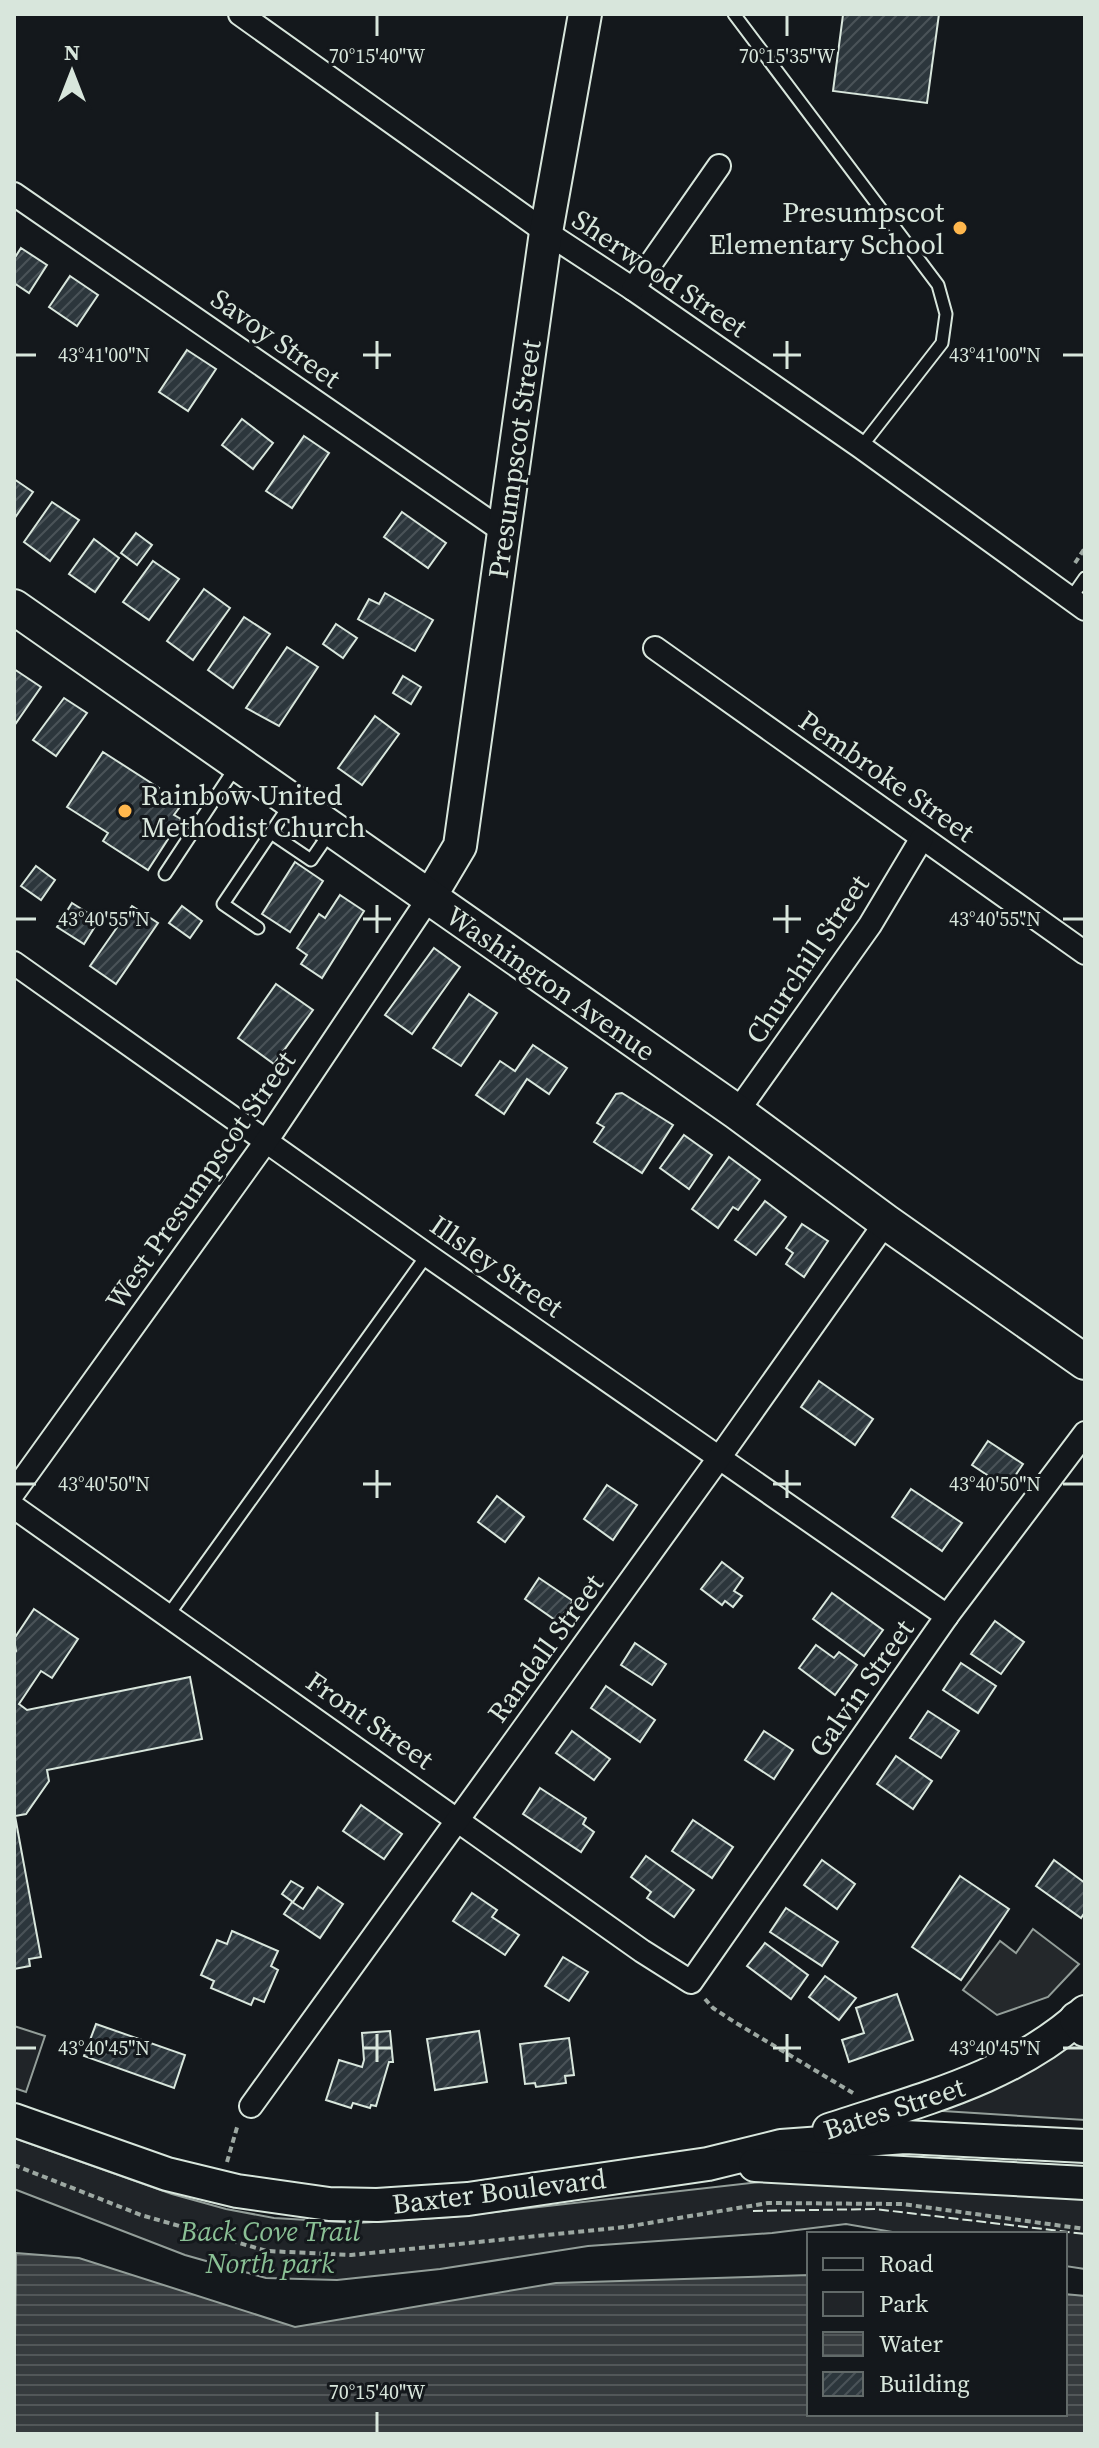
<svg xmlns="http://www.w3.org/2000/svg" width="1099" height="2448" font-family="'Source Serif 4',serif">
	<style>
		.green { fill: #202428; stroke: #939e99; stroke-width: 2 }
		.parking { fill: #24282b; stroke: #939e99; stroke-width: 2 }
		.water { fill: url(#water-rules); stroke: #939e99; stroke-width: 2 }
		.building { fill: url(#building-hatch); stroke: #d8e6dc; stroke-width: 2 }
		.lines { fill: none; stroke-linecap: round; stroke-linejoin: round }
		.lane-casing { stroke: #d8e6dc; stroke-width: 15 }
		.street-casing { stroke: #d8e6dc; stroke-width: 26 }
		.secondary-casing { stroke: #d8e6dc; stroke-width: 36 }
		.primary-casing { stroke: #d8e6dc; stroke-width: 38 }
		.path { stroke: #9da8a2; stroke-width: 4; stroke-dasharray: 6 4; stroke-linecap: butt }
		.lane { stroke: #14181c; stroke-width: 11 }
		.street { stroke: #14181c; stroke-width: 22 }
		.secondary { stroke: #14181c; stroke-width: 32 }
		.primary { stroke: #14181c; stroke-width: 34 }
		.fence { stroke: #d8e6dc; stroke-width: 2; stroke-dasharray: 10 4; stroke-linecap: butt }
		.ticks { fill: none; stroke: #d8e6dc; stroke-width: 3 }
		.poi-dot { fill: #ffb74d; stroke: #14181c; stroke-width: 3 }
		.labels { text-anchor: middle; stroke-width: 6; stroke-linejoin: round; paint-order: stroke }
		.poi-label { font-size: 28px; fill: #d8e6dc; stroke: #14181c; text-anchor: end }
		.street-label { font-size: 28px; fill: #d8e6dc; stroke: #14181c }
		.park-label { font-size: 28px; font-style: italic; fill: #8ac095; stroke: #14181c }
		.ticks-label { font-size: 20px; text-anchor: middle; fill: #d8e6dc; stroke: #14181c; stroke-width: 6; stroke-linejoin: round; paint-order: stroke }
	</style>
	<defs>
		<pattern id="water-rules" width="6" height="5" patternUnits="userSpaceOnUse" patternTransform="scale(2)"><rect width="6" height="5" fill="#363b3e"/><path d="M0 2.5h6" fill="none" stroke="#525759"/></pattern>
		<pattern id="building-hatch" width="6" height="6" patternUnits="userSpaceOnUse" patternTransform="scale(2)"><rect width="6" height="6" fill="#2c363c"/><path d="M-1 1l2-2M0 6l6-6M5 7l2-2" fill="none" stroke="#4a5358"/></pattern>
	</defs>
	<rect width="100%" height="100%" fill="#14181c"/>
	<g class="green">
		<polygon points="14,2026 45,2036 26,2092 14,2088"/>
		<polygon points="1085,2035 1085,2120 911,2109"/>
		<polygon points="14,2138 172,2194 226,2209 274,2218 358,2223 451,2217 786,2179 1085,2197 1085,2269 1065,2266 1065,2234 904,2234 846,2224 772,2233 588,2246 440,2269 337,2280 266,2278 185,2255 14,2189"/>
	</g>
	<polygon class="parking" points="1033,1929 1079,1964 1048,1997 997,2015 963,1990 1000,1941 1016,1953"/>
	<polygon class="water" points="16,2253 79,2258 295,2327 556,2283 809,2275 809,2414 1065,2414 1065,2294 1085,2296 1085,2434 14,2434"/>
	<g class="building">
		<polygon points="834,14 939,14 927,103 833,91 843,15"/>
		<polygon points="21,248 47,265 29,293 14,283 14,259"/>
		<polygon points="70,276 98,295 77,326 49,307"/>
		<polygon points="187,350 216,369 188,411 159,392"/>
		<polygon points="242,419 273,443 253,469 222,445"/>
		<polygon points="304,436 329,453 292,508 266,491"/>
		<polygon points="14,479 33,492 14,519"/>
		<polygon points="52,502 79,520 50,561 24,542"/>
		<polygon points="402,512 446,543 428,568 384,537"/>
		<polygon points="136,533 152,545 137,565 121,553"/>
		<polygon points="94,539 119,558 95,592 69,574"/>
		<polygon points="153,561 179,579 149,620 123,602"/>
		<polygon points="204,589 230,608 193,660 167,641"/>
		<polygon points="385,593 433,620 415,651 358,619 369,599 379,604"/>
		<polygon points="244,617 270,634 233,688 208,670"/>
		<polygon points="336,624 357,638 343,658 323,644"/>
		<polygon points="287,647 318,667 279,726 246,708"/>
		<polygon points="14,669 41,687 14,726"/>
		<polygon points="403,676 421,687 411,704 393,693"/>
		<polygon points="64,698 87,713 56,756 33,740"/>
		<polygon points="375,716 399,734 362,785 338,768"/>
		<polygon points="103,752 159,788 156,793 179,808 174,815 181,819 148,870 103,841 108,833 67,807"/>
		<polygon points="295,862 323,881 290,932 262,914"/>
		<polygon points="36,866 55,880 41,900 21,886"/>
		<polygon points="340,895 364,911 322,978 301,964 307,955 297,948 319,914 325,918"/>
		<polygon points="72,903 99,920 84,944 57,927"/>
		<polygon points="132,906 158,923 116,984 90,966"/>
		<polygon points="182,906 202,921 190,938 169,923"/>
		<polygon points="434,948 460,967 412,1034 385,1015"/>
		<polygon points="276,984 313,1010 274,1064 238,1038"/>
		<polygon points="469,994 497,1013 461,1066 433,1048"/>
		<polygon points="533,1045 567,1068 549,1094 527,1079 504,1114 476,1095 500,1061 515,1071"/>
		<polygon points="622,1093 673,1125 642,1173 594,1142 604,1127 597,1123 616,1094"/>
		<polygon points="684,1135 712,1155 689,1189 660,1168"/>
		<polygon points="729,1157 760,1180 738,1210 733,1207 718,1228 692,1209"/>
		<polygon points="765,1201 786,1217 756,1255 735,1240"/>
		<polygon points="802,1224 828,1241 804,1277 786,1264 793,1253 786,1248"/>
		<polygon points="819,1381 873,1419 855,1445 801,1407"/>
		<polygon points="988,1441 1023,1464 1007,1488 972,1465"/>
		<polygon points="607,1485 637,1505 613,1540 584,1519"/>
		<polygon points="911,1489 962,1523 942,1551 892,1517"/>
		<polygon points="497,1496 524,1517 505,1542 478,1522"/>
		<polygon points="722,1562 743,1578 734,1591 742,1596 733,1607 725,1601 722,1605 701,1589"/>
		<polygon points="539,1578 573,1601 558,1622 525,1599"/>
		<polygon points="832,1593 883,1630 864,1656 813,1619"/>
		<polygon points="34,1609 78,1639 52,1678 41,1671 19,1704 27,1710 190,1677 202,1739 47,1770 49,1781 26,1814 15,1816 41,1957 29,1959 30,1966 14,1969 14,1654 16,1651 14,1639"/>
		<polygon points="995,1621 1024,1642 1001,1674 971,1654"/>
		<polygon points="635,1643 666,1664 652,1685 621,1665"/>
		<polygon points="816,1645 834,1658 839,1652 857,1665 835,1695 799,1668"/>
		<polygon points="961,1663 996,1686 978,1713 943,1690"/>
		<polygon points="606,1686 655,1720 640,1742 591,1708"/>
		<polygon points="928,1711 959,1731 941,1758 910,1738"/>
		<polygon points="572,1731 610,1759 594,1780 556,1753"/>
		<polygon points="764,1731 793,1750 774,1779 745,1760"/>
		<polygon points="896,1756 932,1781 913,1809 877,1784"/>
		<polygon points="540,1788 586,1818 583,1824 594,1832 581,1852 523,1814"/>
		<polygon points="361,1805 402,1834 384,1859 343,1831"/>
		<polygon points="693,1820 733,1847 712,1878 672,1851"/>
		<polygon points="646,1856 694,1890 674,1917 647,1898 651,1892 631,1877"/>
		<polygon points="822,1860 855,1884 837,1909 804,1885"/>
		<polygon points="1054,1860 1085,1883 1085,1912 1081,1918 1036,1886"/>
		<polygon points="960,1876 1009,1909 961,1980 912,1947"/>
		<polygon points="291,1881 303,1888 293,1902 282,1894"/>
		<polygon points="318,1887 343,1904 320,1938 284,1914 292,1902 303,1909"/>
		<polygon points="472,1893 497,1910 492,1917 519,1935 505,1955 453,1921"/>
		<polygon points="786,1908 838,1942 822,1966 770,1932"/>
		<polygon points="232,1931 278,1951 271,1966 278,1970 264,2002 254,1998 251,2005 211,1988 214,1981 201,1975 217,1940 227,1944"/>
		<polygon points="765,1943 808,1975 791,1999 747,1966"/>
		<polygon points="563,1957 588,1972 569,2001 545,1986"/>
		<polygon points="825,1976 856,1998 839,2020 809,1997"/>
		<polygon points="897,1994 913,2040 849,2062 842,2040 864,2033 856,2008"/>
		<polygon points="96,2024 185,2055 174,2088 84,2056"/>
		<polygon points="390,2031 393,2062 389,2062 376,2106 371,2105 370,2108 353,2103 351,2108 326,2100 339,2060 362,2067 364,2060 362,2033"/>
		<polygon points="479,2031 487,2082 435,2090 427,2039"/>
		<polygon points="569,2038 574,2075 565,2076 566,2083 536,2087 535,2083 525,2084 520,2044"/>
	</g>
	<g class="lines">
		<defs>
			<g id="lane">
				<polyline points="734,14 938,285 946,314 942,343 861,447"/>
				<polyline points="1071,598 1085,578"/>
				<polyline points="271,833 311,860 331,831"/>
				<polyline points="165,874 235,768"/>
				<polyline points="258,928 223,904 291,803"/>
				<polyline points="169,1614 427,1255"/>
			</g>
			<g id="street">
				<polyline points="240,14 546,232 633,289 861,447 1085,609"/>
				<polyline points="14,194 503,531"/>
				<polyline points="633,289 719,166"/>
				<polyline points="655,648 1085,953"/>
				<polyline points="14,963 427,1255 947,1616"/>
				<polyline points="737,1112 870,925 922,838"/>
				<polyline points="14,1492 267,1140 429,898"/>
				<polyline points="14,1507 642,1951 691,1982 947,1616 1085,1433"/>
				<polyline points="251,2106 719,1458 886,1222"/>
			</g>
			<g id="secondary">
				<polyline points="429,898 460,846 546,232 585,14"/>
				<polyline points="14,2120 167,2174 237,2191 329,2204 377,2205 468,2199 708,2164 781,2146 905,2137 1085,2146"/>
				<path d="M 829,2130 C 919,2100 1014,2078 1085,2012"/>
				<polyline points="755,2165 1085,2183"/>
			</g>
			<g id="primary">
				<polyline points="14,607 737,1112 886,1222 1085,1362"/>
				<polyline points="1077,2019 1085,2029"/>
			</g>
		</defs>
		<use href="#lane" class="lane-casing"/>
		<use href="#street" class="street-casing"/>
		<use href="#secondary" class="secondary-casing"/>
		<use href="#primary" class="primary-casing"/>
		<g class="path">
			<polyline points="1075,563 1085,548"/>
			<polyline points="705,1999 713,2008 736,2023 853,2093"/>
			<polyline points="227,2162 238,2124"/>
			<polyline points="14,2165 141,2215 267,2251 351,2255 625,2227 768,2203 902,2204 1085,2229"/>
		</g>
		<use href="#lane" class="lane"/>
		<use href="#street" class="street"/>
		<use href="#secondary" class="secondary"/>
		<use href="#primary" class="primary"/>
		<polyline class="fence" points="753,2211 875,2209 1085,2234"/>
	</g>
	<path class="ticks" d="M 377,16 L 377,36M 787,16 L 787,36M 377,341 L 377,369M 787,341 L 787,369M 16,355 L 36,355M 363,355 L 391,355M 773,355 L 801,355M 1063,355 L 1083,355M 377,905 L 377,933M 787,905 L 787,933M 16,919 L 36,919M 363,919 L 391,919M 773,919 L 801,919M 1063,919 L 1083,919M 377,1470 L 377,1498M 787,1470 L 787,1498M 16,1484 L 36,1484M 363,1484 L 391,1484M 773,1484 L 801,1484M 1063,1484 L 1083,1484M 377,2034 L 377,2062M 787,2034 L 787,2062M 16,2048 L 36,2048M 363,2048 L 391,2048M 773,2048 L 801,2048M 1063,2048 L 1083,2048M 377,2412 L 377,2432"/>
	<g class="poi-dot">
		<circle cx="960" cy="228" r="8"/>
		<circle cx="125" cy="811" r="8"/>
	</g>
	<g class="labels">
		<g class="poi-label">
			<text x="944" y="222">Presumpscot<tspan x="944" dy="32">Elementary School</tspan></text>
			<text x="141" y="805" text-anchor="start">Rainbow United<tspan x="141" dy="32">Methodist Church</tspan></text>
		</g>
		<g class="street-label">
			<text transform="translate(660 273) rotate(34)" y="10">Sherwood Street</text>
			<text transform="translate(276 338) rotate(35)" y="10">Savoy Street</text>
			<text transform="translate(514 459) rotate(-82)" y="10">Presumpscot Street</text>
			<text transform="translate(887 776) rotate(35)" y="10">Pembroke Street</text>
			<text transform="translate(807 959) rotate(-56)" y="10">Churchill Street</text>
			<text transform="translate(551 983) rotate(35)" y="10">Washington Avenue</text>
			<text transform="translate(200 1180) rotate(-55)" y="10">West Presumpscot Street</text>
			<text transform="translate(497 1266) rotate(35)" y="10">Illsley Street</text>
			<text transform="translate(545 1648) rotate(-54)" y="10">Randall Street</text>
			<text transform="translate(861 1688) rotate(-55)" y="10">Galvin Street</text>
			<text transform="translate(370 1720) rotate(35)" y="10">Front Street</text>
			<text transform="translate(894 2108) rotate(-18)" y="10">Bates Street</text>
			<text transform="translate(499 2191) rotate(-7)" y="10">Baxter Boulevard</text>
		</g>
		<g class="park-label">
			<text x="270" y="2241">Back Cove Trail<tspan x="270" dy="32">North park</tspan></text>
		</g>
	</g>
	<g class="ticks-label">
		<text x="377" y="63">70°15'40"W</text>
		<text x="787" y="63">70°15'35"W</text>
		<text x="104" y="362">43°41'00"N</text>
		<text x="995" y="362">43°41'00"N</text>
		<text x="104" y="926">43°40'55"N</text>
		<text x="995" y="926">43°40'55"N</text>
		<text x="104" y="1491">43°40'50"N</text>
		<text x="995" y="1491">43°40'50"N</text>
		<text x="104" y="2055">43°40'45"N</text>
		<text x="995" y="2055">43°40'45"N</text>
		<text x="377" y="2399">70°15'40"W</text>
	</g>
	<rect width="1099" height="2448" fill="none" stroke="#d8e6dc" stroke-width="32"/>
	<rect x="807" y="2232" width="260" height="184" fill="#14181c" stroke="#626a69" stroke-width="2"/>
	<rect x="823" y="2258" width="40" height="12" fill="#14181c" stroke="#626a69" stroke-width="2"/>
	<text x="879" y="2272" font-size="24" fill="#d8e6dc">Road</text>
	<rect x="823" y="2292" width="40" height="24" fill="#202428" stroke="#626a69" stroke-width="2"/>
	<text x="879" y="2312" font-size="24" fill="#d8e6dc">Park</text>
	<rect x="823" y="2332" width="40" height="24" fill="url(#water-rules)" stroke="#626a69" stroke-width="2"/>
	<text x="879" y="2352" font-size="24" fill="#d8e6dc">Water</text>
	<rect x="823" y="2372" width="40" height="24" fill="url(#building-hatch)" stroke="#626a69" stroke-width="2"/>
	<text x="879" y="2392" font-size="24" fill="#d8e6dc">Building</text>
	<g transform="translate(72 72)" stroke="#14181c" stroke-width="6" paint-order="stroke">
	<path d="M0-6L14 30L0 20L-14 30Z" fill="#d8e6dc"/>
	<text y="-12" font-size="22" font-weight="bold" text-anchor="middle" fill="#d8e6dc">N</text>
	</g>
</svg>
